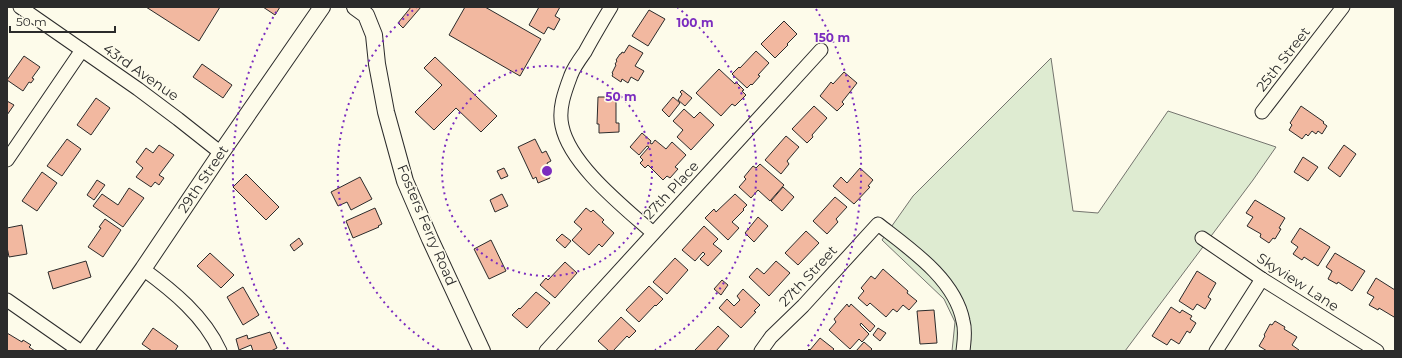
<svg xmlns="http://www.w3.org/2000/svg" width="1402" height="358" font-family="Montserrat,sans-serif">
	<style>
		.green { fill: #deebd1; stroke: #74746e }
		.building { fill: #f2b8a0; stroke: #2b2b2b }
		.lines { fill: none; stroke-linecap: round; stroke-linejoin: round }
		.minor-casing { stroke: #2b2b2b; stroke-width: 15 }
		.tertiary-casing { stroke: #2b2b2b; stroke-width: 18 }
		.minor { stroke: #fdfbea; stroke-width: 13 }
		.tertiary { stroke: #fdfbea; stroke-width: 16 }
		.ring { fill: none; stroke: #7b2cbf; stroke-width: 2; stroke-dasharray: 2 4 }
		.labels { text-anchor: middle; stroke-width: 3; stroke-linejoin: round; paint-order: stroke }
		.street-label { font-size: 14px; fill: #2b2b2b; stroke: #fdfbea }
		.centre { fill: #7b2cbf; stroke: #fdfbea; stroke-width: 2 }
		.ring-label { font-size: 12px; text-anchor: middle; font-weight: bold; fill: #7b2cbf; stroke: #fdfbea; stroke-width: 3; stroke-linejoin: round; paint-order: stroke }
	</style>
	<rect width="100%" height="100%" fill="#fdfbea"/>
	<polygon class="green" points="1051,58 1073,211 1098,213 1168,111 1276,147 1253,180 1125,351 952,351 955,322 944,299 882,240 913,196"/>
	<g class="building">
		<polygon points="146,7 220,7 199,41"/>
		<polygon points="263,7 280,7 275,15"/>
		<polygon points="411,7 421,7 403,28 398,23"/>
		<polygon points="465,7 485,7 541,39 520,76 449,35"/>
		<polygon points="539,7 560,7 555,16 560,19 554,30 548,27 544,34 529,25"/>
		<polygon points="649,10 665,19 648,46 632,36"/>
		<polygon points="784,21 797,34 787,44 788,45 775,58 761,44"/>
		<polygon points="629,45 643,53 635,66 644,71 638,81 631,77 628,83 622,79 621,82 612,76 613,74 612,73 616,65 615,64 617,61 616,60 620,54 621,54 622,52 624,53"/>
		<polygon points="756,51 769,63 758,75 760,76 752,85 751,84 747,88 732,74 739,67 740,68"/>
		<polygon points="24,56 40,67 32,78 34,79 31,83 29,82 23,91 7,80"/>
		<polygon points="435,57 497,116 481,132 456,108 434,130 415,112 442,85 424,68"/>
		<polygon points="202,64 232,85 223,98 193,77"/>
		<polygon points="719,69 735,84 736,82 744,90 742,91 746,95 735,106 732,104 721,116 696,93"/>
		<polygon points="844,72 857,83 842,102 844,104 837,111 820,96 831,82 833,84"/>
		<polygon points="682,90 692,98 685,106 678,100 682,94 680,92"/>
		<polygon points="598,97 616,97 616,123 619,123 619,132 599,133 599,124 597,124"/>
		<polygon points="673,97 680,103 669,117 662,110"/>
		<polygon points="96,98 110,108 91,135 77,125"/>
		<polygon points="7,101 14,105 7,115"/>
		<polygon points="814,106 827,118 812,135 813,137 807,143 792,129"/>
		<polygon points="1301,106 1324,122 1323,123 1327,126 1322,134 1318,131 1316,134 1312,131 1308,136 1306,134 1302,139 1289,130 1292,125 1290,123"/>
		<polygon points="684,109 694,118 700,112 714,125 691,150 677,137 683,130 673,121"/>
		<polygon points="642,133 651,141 650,143 652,144 655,140 666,149 672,142 686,155 675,167 678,169 670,178 667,176 663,180 648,165 645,168 640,163 643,160 640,157 649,147 647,146 639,155 630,147"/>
		<polygon points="786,136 799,147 787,161 789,164 781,174 765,160"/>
		<polygon points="67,139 81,149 62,176 47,166"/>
		<polygon points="535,139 542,153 546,151 551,161 547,163 550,171 547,172 550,178 538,183 536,177 533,179 518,147"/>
		<polygon points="159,145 174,155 159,175 164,178 159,185 155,182 151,187 136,177 143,168 136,162 146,148 153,153"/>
		<polygon points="1344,145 1356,154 1340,177 1328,168"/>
		<polygon points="1303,157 1318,167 1308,181 1294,172"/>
		<polygon points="760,164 784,185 770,201 758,190 751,198 739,187 746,179 744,177 753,166 756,168"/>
		<polygon points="504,168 508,176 501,179 497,171"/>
		<polygon points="860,168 873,180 868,186 870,187 854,204 833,186 841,177 847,183"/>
		<polygon points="42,172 57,183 37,211 22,201"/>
		<polygon points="246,174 279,207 266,220 233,187"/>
		<polygon points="360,177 372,199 351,210 347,202 338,206 331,192"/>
		<polygon points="97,180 105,185 94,200 87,195"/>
		<polygon points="783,187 794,197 782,211 771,201"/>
		<polygon points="129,188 144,198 123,227 93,206 102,194 118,205"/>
		<polygon points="502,194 508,206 495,212 490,200"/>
		<polygon points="735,194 747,205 743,209 744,210 732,222 739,228 728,240 705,218 714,209 716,212"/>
		<polygon points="835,197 847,207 836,219 838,222 827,234 813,221"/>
		<polygon points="1255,200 1285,218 1279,228 1281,229 1275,239 1273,238 1269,243 1260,237 1261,234 1247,226 1253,217 1246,213"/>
		<polygon points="375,208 382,224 378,226 379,227 353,238 346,221"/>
		<polygon points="586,208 591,212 593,210 604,220 602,222 614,233 602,247 599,244 589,255 572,240 582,229 574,222"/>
		<polygon points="758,217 768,226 754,242 745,233"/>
		<polygon points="105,219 121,230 103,257 88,247 101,228 99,227"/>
		<polygon points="22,225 27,254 9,257 7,247 7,228"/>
		<polygon points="704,226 718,239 713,244 722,251 708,266 700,259 705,254 703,252 695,261 682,250"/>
		<polygon points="1300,228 1330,247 1318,266 1304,257 1302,260 1293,254 1298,247 1291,242"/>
		<polygon points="806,231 819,243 798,265 785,253"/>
		<polygon points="562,234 571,241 565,248 556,240"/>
		<polygon points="299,238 303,244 294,251 290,245"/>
		<polygon points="491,240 506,271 489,279 474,249"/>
		<polygon points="210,253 234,275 221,288 197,266"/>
		<polygon points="1335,253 1365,271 1352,291 1338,282 1337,284 1328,279 1332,271 1326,267"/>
		<polygon points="675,258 688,270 667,294 653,282"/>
		<polygon points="86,261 91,277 53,289 48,272"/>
		<polygon points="776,261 790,273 769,296 749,277 757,268 764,274"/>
		<polygon points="565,262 577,273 555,298 540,285 546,278 548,280"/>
		<polygon points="883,269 908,291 907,293 917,301 909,310 903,305 897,312 893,309 886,317 870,303 867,306 858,298 864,291 861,288 871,276 875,279"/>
		<polygon points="1197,271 1216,283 1208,297 1211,299 1205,309 1197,304 1193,310 1179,301"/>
		<polygon points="1376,278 1395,290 1395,314 1394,317 1379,308 1378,310 1369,305 1374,297 1367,293"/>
		<polygon points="722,280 728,285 721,295 714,289"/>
		<polygon points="649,286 663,299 656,306 655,305 639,322 626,310"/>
		<polygon points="243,287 259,315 243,325 227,297"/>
		<polygon points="743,289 760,305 754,311 756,312 741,328 719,308 727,299 734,306 740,300 737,296"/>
		<polygon points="536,292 550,303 527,328 512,315 519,308 520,309"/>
		<polygon points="847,304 849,307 851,304 875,326 870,332 861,323 860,325 869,334 862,342 859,339 850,349 829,330 836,322 834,319"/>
		<polygon points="1171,307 1180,313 1182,310 1192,316 1190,319 1196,323 1190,333 1187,331 1179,344 1171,339 1167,345 1152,336"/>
		<polygon points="934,310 937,343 920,344 917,311"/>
		<polygon points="621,317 636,331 629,338 627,336 613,351 609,351 598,341"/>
		<polygon points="1275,321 1285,327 1284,329 1297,337 1292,345 1299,350 1299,351 1267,351 1259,346 1265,336 1264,335 1270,324 1272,325"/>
		<polygon points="718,326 729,336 716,351 696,351 695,350"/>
		<polygon points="153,328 178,346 175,351 152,351 142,344"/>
		<polygon points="878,328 886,333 880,341 873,335"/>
		<polygon points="270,332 277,348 271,351 253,351 251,345 239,350 236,339 247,335 248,339"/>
		<polygon points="7,333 22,342 23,340 31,345 29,347 35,351 7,351"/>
		<polygon points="820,338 834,349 832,351 807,351 809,349 810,350"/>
		<polygon points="864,342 872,349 870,351 856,351"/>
	</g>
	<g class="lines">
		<defs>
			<g id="minor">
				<polyline points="20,7 138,89 178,119 221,153"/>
				<path d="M 611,7 C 602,22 593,37 585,52 C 580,59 574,67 571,75 C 565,91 558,109 562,126 C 570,165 624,207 653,233"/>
				<polyline points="1262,112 1343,7"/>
				<polyline points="7,160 82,50"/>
				<polyline points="1202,238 1262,279 1377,351"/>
				<path d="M 143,269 C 173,291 204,316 220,351"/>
				<polyline points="7,300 80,351"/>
				<polyline points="546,351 821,50"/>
				<path d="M 761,351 L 771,337 L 803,306 L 878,224 C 910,249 955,279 963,321 C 966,331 964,341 963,351"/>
				<polyline points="1216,351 1262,279"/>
			</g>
			<g id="tertiary">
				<polyline points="355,7 366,15 374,35 377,64 386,112 405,181 430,239 482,351"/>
				<polyline points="85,351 143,269 221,153 322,7"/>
			</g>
		</defs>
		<use href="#minor" class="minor-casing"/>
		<use href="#tertiary" class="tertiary-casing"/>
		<use href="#minor" class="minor"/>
		<use href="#tertiary" class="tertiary"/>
	</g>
	<g class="ring">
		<circle cx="547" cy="171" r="105"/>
		<path d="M439 350A209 209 0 0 1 417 7M677 7A209 209 0 0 1 655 350"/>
		<path d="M288 349A314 314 0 0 1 278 9M816 9A314 314 0 0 1 806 349"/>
	</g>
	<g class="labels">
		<g class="street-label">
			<text transform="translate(1283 59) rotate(-52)" y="5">25th Street</text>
			<text transform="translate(141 72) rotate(35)" y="5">43rd Avenue</text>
			<text transform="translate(203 179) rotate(-56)" y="5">29th Street</text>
			<text transform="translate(671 190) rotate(-47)" y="5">27th Place</text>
			<text transform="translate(427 225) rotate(67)" y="5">Fosters Ferry Road</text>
			<text transform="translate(808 276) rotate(-47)" y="5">27th Street</text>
			<text transform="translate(1298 282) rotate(33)" y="5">Skyview Lane</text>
		</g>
	</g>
	<circle cx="547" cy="171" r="6" class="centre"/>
	<g class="ring-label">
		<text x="695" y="27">100 m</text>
		<text x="832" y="42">150 m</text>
		<text x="621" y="101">50 m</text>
	</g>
	<rect width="1402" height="358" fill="none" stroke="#2b2b2b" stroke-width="16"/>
	<path d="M10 26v6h105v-6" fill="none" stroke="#2b2b2b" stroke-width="2"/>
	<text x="16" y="26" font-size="12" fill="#2b2b2b" stroke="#fdfbea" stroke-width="3" paint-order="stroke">50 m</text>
</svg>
